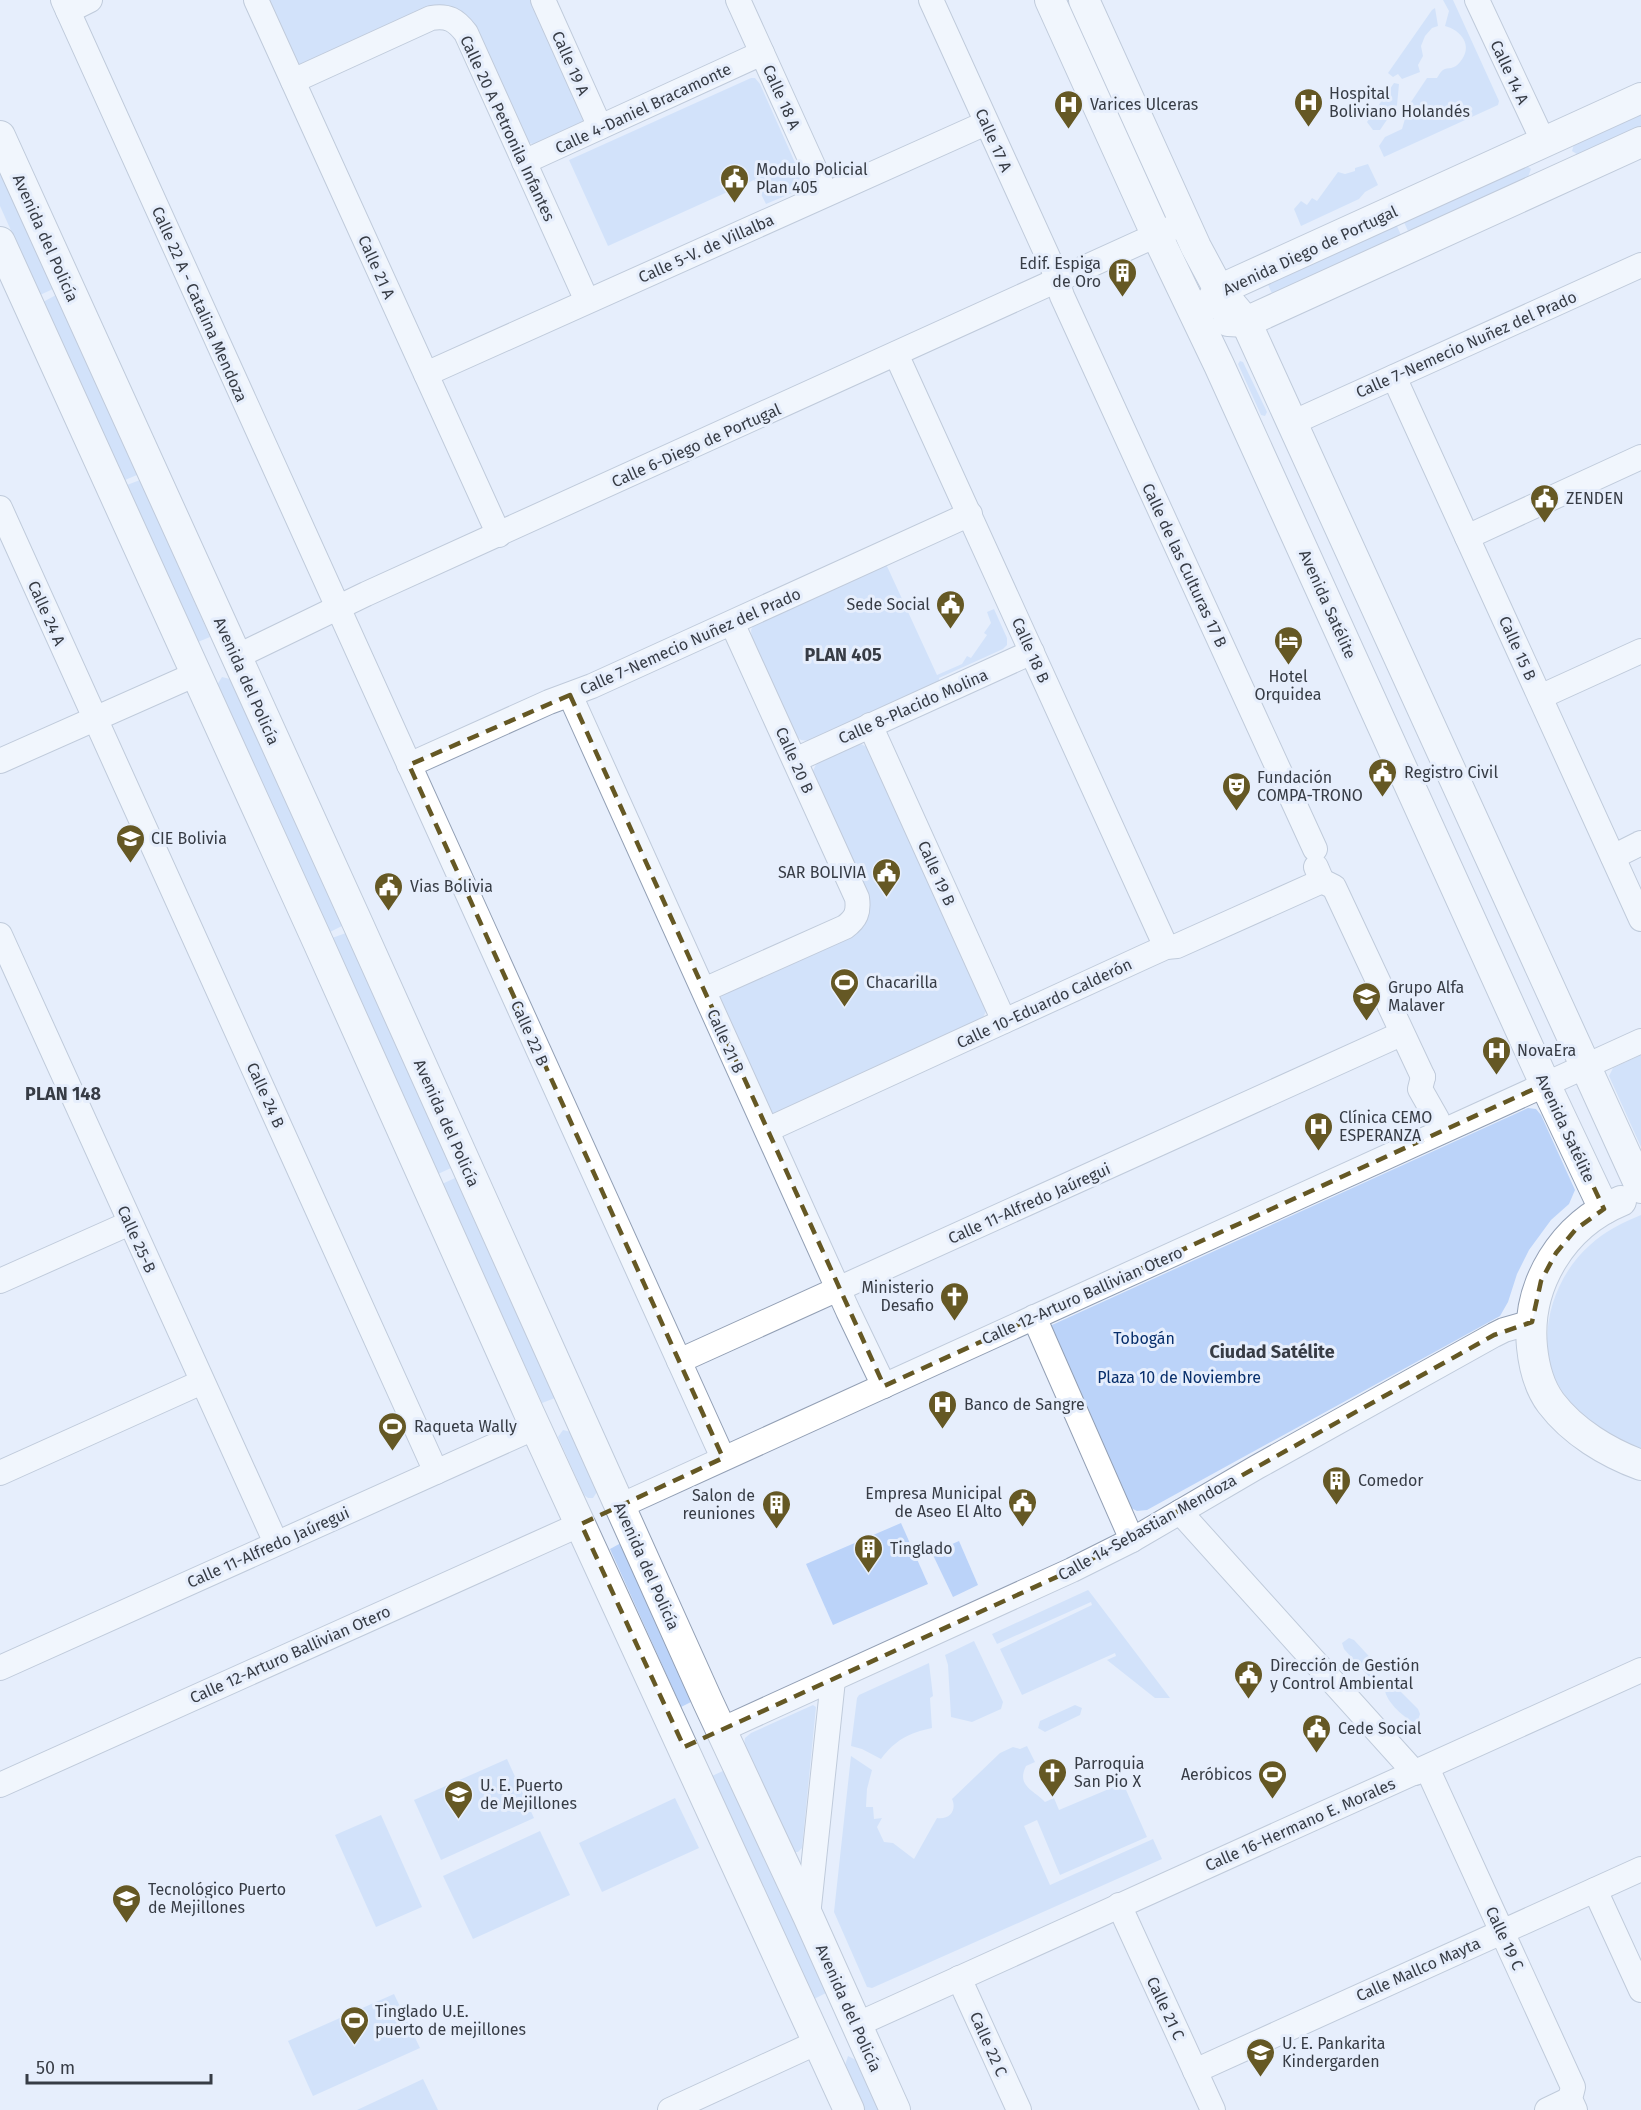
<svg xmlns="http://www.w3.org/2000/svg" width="1641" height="2110" font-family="'Fira Sans',sans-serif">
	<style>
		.green { fill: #bbd3f9 }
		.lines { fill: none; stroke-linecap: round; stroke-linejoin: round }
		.minor-casing { stroke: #929fb4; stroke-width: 26 }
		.major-casing { stroke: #929fb4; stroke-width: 32 }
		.minor { stroke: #fff; stroke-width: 24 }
		.major { stroke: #fff; stroke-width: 30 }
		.marked { fill: none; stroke: #655824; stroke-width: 4.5; stroke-dasharray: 12 8; stroke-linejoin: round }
		.labels { text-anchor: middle; stroke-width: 6; stroke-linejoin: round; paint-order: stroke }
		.street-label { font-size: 16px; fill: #373c45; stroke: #e6eefc }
		.poi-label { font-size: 16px; fill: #373c45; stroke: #e6eefc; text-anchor: start }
		.park-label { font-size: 16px; fill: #082f6c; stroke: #e6eefc }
		.neighbourhood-label { font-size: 18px; font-weight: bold; fill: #373c45; stroke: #e6eefc }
	</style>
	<rect width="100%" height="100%" fill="#e6eefc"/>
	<g class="green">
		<path d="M 267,0 L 532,0 L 584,119 L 582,124 L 535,145 L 527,142 L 470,19 C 460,7 446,3 431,7 L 301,65 L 296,63 Z"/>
		<path d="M 1443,0 L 1453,0 L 1499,101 L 1498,105 L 1384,157 L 1379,146 L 1385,137 L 1402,129 L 1409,105 L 1427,78 L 1437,78 C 1439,75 1440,72 1443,70 C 1448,67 1454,70 1460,62 C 1474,46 1461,30 1445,26 L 1449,11 Z"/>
		<polygon points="1435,8 1438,26 1432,28 1425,36 1421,46 1423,56 1418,65 1420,72 1402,79 1398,74 1393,77 1388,73 1432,10"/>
		<polygon points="751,78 755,78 760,84 801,176 792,193 766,204 754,180 608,246 569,160"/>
		<polygon points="1394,83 1399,84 1397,105 1380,130 1373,130 1367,122"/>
		<polygon points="1641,113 1641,128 1580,156 1572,151 1574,144"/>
		<polygon points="1368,164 1378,185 1365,192 1359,199 1301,226 1294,209 1301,201 1307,205 1312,198 1317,201 1338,172 1345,174 1355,171 1355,168"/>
		<polygon points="1527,166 1531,169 1528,177 1408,231 1403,220"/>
		<polygon points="0,172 53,289 40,295 0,206"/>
		<polygon points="1396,224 1401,235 1272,294 1267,282"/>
		<polygon points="56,295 137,475 125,480 43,302"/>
		<polygon points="1240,361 1243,362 1267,412 1265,416 1261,415 1238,364"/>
		<polygon points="140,480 210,637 198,642 127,485"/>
		<polygon points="886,564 937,675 962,664 967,656 971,658 987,635 984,633 991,623 987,612 994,609 1007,638 1007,645 1003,649 939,678 940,683 810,741 801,740 796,736 752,640 751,630 753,626"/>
		<polygon points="222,677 230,679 342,926 330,932 217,685"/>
		<polygon points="859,743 867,747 986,1011 983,1018 777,1114 769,1112 719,1000 723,994 854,934 813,771 817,762"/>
		<polygon points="346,933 451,1168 438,1174 332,938"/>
		<polygon points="1641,1055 1641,1147 1609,1076 1613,1068"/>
		<polygon points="1528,1108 1536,1109 1541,1115 1575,1190 1569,1204 1551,1220 1529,1250 1517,1274 1508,1302 1500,1316 1147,1510 1137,1511 1127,1506 1050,1328 1052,1325"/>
		<polygon points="455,1178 555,1398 542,1403 442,1184"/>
		<path d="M 1641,1215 L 1641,1451 C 1612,1436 1580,1419 1562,1391 C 1532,1345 1551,1279 1590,1245 C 1605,1231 1622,1223 1641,1215 Z"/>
		<polygon points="563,1430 571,1432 597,1492 593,1498 588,1498 584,1495 558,1437"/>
		<polygon points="901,1523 928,1584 833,1625 806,1564"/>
		<polygon points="959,1541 978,1585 953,1597 932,1553"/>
		<polygon points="621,1543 693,1701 681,1707 610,1549"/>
		<polygon points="1088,1590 1089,1591 1170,1698 1155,1698 1107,1660 1116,1656 1115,1653 1022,1695 1000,1649 1092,1605 1091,1602 997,1644 992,1634"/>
		<polygon points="1349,1638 1354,1640 1378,1666 1380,1671 1373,1678 1368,1676 1344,1649 1342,1643"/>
		<polygon points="974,1641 1003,1702 1001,1709 972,1722 951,1717 948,1665 945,1655"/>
		<path d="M 929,1663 L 933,1696 L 930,1698 L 932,1728 C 909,1733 895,1740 881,1759 L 862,1749 L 851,1746 L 857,1698 L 859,1695 Z"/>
		<path d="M 1393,1684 L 1418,1709 L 1420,1714 L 1418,1720 L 1413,1722 C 1403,1717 1383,1699 1385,1687 Z"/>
		<polygon points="813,1705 816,1707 802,1848 798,1852 794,1852 744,1745 745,1738 751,1733"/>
		<polygon points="1075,1705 1082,1708 1080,1715 1045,1732 1038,1728 1040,1721"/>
		<path d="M 1027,1746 L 1035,1762 L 1026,1766 C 1016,1786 1034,1790 1045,1802 L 1054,1798 L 1059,1810 L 1123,1783 L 1147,1837 L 1060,1875 L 1037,1820 L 1024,1826 L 1050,1885 L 1153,1839 L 1162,1859 L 872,1988 L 867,1987 L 834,1912 L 851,1756 L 872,1770 L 867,1789 L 866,1807 L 873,1807 L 874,1819 L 882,1818 L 877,1827 L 884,1842 L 893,1843 L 914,1859 L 937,1818 C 950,1820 957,1810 952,1799 L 1000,1753 L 1013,1747 L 1020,1749 Z"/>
		<polygon points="507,1759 534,1818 441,1860 414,1800"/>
		<polygon points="725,1770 826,1993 814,1999 712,1776"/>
		<polygon points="675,1798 699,1848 602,1892 579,1843"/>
		<polygon points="381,1815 422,1907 376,1927 335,1835"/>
		<polygon points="540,1831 570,1895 473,1939 443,1876"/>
		<polygon points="394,1994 420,2048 313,2096 288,2041"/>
		<polygon points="848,2056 856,2060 880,2110 865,2110 845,2065"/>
		<polygon points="423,2079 438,2110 357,2110"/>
	</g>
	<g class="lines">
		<defs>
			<g id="minor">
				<polyline points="63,0 723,1458"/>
				<polyline points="256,0 499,535"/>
				<polyline points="543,0 600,127"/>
				<polyline points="738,0 826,194"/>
				<polyline points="931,0 1053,268 1062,296 1315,849"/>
				<polyline points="1477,0 1544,143"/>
				<polyline points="68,11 90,0"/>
				<path d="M 293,81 L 431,18 C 448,15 456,20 466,33 L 587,301"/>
				<polyline points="524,162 762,53"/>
				<polyline points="896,354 1166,947"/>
				<polyline points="426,374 986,123"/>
				<polyline points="1394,377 1641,919"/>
				<polyline points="1292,423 1641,265"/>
				<polyline points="0,508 436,1472"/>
				<polyline points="1467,537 1641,457"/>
				<polyline points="236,657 366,594 1172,228"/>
				<polyline points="570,695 848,1311 884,1386"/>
				<polyline points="1540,697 1641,651"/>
				<polyline points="870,725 1004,1021"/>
				<polyline points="795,760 1032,652"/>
				<polyline points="0,761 196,674"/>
				<polyline points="409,765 549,702 592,686 970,514"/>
				<polyline points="1613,857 1641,843"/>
				<polyline points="1316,867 1322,881 1334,887 1423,1077"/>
				<polyline points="0,935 276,1543"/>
				<path d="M 704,990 L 845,927 C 856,919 859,912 857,898 L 732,623"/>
				<polyline points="1423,1077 1420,1089 1437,1119"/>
				<polyline points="767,1130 1146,956 1166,947 1177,946 1322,881"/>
				<polyline points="0,1281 130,1223"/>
				<polyline points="1034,1317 1132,1540"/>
				<polyline points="679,1361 1401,1034"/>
				<polyline points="0,1473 202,1382"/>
				<polyline points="620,1506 1641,1041"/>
				<polyline points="1180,1512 1415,1773"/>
				<polyline points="0,1668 536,1427"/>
				<polyline points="721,1730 1072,1570 1132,1540 1257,1467 1494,1335 1504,1330 1532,1322"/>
				<polyline points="1427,1768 1573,2087 1570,2099 1575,2110"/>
				<polyline points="0,1785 581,1524"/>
				<polyline points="1595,1890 1641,1990"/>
				<polyline points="1119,1905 1213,2110"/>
				<polyline points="808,1916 833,1680"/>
				<polyline points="959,1978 1019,2110"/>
				<polyline points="856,2025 1641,1670"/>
				<polyline points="1195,2071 1641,1869"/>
				<polyline points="670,2110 818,2042"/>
				<polyline points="1547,2110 1570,2099"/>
			</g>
			<g id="major">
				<polyline points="1050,0 1151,223 1219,365 1545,1084 1604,1209"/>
				<polyline points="1084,0 1196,247 1219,290 1246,322 1641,1188"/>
				<polyline points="0,136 358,924 708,1702 808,1916 895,2110"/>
				<polyline points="0,242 318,942 529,1413 849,2110"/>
				<polyline points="1209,304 1219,290 1641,98"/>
				<polyline points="1228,321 1246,322 1641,142"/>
				<path d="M 1621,1201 C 1563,1225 1526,1284 1532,1347 C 1534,1367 1539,1387 1551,1403 C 1573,1432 1608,1453 1641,1465"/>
			</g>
		</defs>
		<use href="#minor" class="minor-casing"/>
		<use href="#major" class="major-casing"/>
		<use href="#minor" class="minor"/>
		<use href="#major" class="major"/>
	</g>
	<path d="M0 0H1641V2110H0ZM 570,695 L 884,1386 L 1545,1084 L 1604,1209 L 1576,1229 L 1556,1253 L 1541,1281 L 1532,1322 L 1494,1335 L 1072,1570 L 684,1747 L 581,1524 L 723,1458 L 409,765 Z" fill="#e6eefc" fill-opacity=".55" fill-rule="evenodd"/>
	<path class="marked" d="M 570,695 L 884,1386 L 1545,1084 L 1604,1209 L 1576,1229 L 1556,1253 L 1541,1281 L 1532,1322 L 1494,1335 L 1072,1570 L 684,1747 L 581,1524 L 723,1458 L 409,765 Z"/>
	<defs>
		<symbol id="hospital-pin" viewBox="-11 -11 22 30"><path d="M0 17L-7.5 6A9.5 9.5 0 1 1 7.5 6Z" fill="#655824" stroke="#e6eefc"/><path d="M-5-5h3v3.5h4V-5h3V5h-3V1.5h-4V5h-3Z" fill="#fff"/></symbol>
		<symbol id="civic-pin" viewBox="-11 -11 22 30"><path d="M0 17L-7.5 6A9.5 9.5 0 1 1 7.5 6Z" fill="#655824" stroke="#e6eefc"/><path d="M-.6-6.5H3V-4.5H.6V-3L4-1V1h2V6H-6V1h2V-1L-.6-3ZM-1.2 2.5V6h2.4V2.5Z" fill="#fff"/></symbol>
		<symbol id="building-pin" viewBox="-11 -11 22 30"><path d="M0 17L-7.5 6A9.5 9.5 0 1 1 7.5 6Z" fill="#655824" stroke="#e6eefc"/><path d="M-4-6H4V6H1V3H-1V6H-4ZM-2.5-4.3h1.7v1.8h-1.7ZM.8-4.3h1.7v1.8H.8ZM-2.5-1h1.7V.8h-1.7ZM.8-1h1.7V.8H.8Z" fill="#fff"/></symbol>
		<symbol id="hotel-pin" viewBox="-11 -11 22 30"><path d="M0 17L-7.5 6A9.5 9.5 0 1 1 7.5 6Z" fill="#655824" stroke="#e6eefc"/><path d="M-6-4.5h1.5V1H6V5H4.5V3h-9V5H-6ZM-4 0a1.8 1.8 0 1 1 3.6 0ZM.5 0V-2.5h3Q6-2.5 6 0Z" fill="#fff"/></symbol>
		<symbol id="theatre-pin" viewBox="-11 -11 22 30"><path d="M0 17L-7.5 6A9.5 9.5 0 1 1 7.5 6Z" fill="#655824" stroke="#e6eefc"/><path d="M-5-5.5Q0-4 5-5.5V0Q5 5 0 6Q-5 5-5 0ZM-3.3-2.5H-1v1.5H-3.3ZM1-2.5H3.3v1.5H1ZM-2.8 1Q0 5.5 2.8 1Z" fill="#fff"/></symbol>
		<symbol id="university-pin" viewBox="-11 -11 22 30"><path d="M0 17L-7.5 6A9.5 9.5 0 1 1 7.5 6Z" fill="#655824" stroke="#e6eefc"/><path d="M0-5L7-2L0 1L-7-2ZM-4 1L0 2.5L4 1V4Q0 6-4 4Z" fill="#fff"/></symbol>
		<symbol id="stadium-pin" viewBox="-11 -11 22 30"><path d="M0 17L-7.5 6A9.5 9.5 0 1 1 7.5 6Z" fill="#655824" stroke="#e6eefc"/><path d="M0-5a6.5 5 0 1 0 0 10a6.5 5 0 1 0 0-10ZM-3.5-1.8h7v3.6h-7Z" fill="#fff"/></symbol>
		<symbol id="church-pin" viewBox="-11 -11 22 30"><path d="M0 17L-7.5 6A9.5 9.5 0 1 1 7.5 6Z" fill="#655824" stroke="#e6eefc"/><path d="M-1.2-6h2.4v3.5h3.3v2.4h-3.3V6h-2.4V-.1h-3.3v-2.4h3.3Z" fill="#fff"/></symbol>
		<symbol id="school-pin" viewBox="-11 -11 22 30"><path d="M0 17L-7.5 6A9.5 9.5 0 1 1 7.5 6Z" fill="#655824" stroke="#e6eefc"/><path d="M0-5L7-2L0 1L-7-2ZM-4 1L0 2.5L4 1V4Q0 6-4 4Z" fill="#fff"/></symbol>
	</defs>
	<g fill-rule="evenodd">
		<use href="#hospital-pin" x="1292" y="86" width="33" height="45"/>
		<use href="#hospital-pin" x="1052" y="88" width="33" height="45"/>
		<use href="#civic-pin" x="718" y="162" width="33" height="45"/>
		<use href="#building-pin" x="1106" y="256" width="33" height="45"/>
		<use href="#civic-pin" x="1528" y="482" width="33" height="45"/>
		<use href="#civic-pin" x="934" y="588" width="33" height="45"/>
		<use href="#hotel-pin" x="1272" y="624" width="33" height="45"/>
		<use href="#civic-pin" x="1366" y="756" width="33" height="45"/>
		<use href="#theatre-pin" x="1220" y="770" width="33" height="45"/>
		<use href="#university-pin" x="114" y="822" width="33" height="45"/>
		<use href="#civic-pin" x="870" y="856" width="33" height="45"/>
		<use href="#civic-pin" x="372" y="870" width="33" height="45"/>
		<use href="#stadium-pin" x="828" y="966" width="33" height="45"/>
		<use href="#university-pin" x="1350" y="980" width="33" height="45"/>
		<use href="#hospital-pin" x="1480" y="1034" width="33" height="45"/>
		<use href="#hospital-pin" x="1302" y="1110" width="33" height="45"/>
		<use href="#church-pin" x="938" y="1280" width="33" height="45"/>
		<use href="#hospital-pin" x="926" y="1388" width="33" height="45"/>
		<use href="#stadium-pin" x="376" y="1410" width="33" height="45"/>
		<use href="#building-pin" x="1320" y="1464" width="33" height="45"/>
		<use href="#civic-pin" x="1006" y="1486" width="33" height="45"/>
		<use href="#building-pin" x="760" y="1488" width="33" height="45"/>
		<use href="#building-pin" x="852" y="1532" width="33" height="45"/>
		<use href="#civic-pin" x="1232" y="1658" width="33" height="45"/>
		<use href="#civic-pin" x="1300" y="1712" width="33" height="45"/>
		<use href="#church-pin" x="1036" y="1756" width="33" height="45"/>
		<use href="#stadium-pin" x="1256" y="1758" width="33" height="45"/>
		<use href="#school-pin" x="442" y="1778" width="33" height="45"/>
		<use href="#university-pin" x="110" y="1882" width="33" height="45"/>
		<use href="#stadium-pin" x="338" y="2004" width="33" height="45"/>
		<use href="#school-pin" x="1244" y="2036" width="33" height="45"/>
	</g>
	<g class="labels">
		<g class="street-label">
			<text transform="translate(571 63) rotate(66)" y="6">Calle 19 A</text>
			<text transform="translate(1510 72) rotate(65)" y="6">Calle 14 A</text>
			<text transform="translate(782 97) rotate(66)" y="6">Calle 18 A</text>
			<text transform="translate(643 108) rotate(-25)" y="6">Calle 4-Daniel Bracamonte</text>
			<text transform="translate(508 128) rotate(65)" y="6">Calle 20 A Petronila Infantes</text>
			<text transform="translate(994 140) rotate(66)" y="6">Calle 17 A</text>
			<text transform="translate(46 238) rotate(66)" y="6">Avenida del Policía</text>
			<text transform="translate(706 248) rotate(-24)" y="6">Calle 5-V. de Villalba</text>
			<text transform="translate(1310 250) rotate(-25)" y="6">Avenida Diego de Portugal</text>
			<text transform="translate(377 267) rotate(66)" y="6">Calle 21 A</text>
			<text transform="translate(200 304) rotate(66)" y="6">Calle 22 A - Catalina Mendoza</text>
			<text transform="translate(1466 344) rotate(-24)" y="6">Calle 7-Nemecio Nuñez del Prado</text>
			<text transform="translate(696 445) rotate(-24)" y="6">Calle 6-Diego de Portugal</text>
			<text transform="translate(1185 565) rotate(65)" y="6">Calle de las Culturas 17 B</text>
			<text transform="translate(1328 604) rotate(66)" y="6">Avenida Satélite</text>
			<text transform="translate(47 613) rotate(66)" y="6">Calle 24 A</text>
			<text transform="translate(690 641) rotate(-24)" y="6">Calle 7-Nemecio Nuñez del Prado</text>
			<text transform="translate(1518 648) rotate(66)" y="6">Calle 15 B</text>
			<text transform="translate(1031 650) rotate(66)" y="6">Calle 18 B</text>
			<text transform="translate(247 681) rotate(66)" y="6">Avenida del Policía</text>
			<text transform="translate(913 706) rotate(-24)" y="6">Calle 8-Placido Molina</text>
			<text transform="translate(795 760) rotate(66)" y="6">Calle 20 B</text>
			<text transform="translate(937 873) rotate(66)" y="6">Calle 19 B</text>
			<text transform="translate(1044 1003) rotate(-25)" y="6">Calle 10-Eduardo Calderón</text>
			<text transform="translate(530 1033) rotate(66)" y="6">Calle 22 B</text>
			<text transform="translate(726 1041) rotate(66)" y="6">Calle 21 B</text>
			<text transform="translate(266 1095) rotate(66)" y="6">Calle 24 B</text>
			<text transform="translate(447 1123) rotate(66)" y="6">Avenida del Policía</text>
			<text transform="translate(1566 1128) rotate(65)" y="6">Avenida Satélite</text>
			<text transform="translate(1029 1203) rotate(-24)" y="6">Calle 11-Alfredo Jaúregui</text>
			<text transform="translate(137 1239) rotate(66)" y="6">Calle 25-B</text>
			<text transform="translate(1082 1295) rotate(-24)" y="6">Calle 12-Arturo Ballivian Otero</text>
			<text transform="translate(1147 1527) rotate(-29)" y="6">Calle 14-Sebastian Mendoza</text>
			<text transform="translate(268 1547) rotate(-24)" y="6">Calle 11-Alfredo Jaúregui</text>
			<text transform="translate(647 1566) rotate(66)" y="6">Avenida del Policía</text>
			<text transform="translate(290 1654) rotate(-24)" y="6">Calle 12-Arturo Ballivian Otero</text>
			<text transform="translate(1300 1824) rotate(-24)" y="6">Calle 16-Hermano E. Morales</text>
			<text transform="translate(1505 1938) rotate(65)" y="6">Calle 19 C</text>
			<text transform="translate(1418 1969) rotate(-24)" y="6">Calle Mallco Mayta</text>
			<text transform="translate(849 2008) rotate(66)" y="6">Avenida del Policía</text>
			<text transform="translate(1166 2008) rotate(65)" y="6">Calle 21 C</text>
			<text transform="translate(989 2044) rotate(66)" y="6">Calle 22 C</text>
		</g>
		<g class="poi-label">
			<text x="1329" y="99">Hospital<tspan x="1329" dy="18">Boliviano Holandés</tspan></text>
			<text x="1090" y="110">Varices Ulceras</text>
			<text x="756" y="175">Modulo Policial<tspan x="756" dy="18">Plan 405</tspan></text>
			<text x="1101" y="269" text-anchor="end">Edif. Espiga<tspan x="1101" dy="18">de Oro</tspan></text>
			<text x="1566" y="504">ZENDEN</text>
			<text x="930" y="610" text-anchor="end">Sede Social</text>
			<text x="1288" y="682" text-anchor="middle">Hotel<tspan x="1288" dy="18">Orquidea</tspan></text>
			<text x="1404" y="778">Registro Civil</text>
			<text x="1257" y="783">Fundación<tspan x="1257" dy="18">COMPA-TRONO</tspan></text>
			<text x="151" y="844">CIE Bolivia</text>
			<text x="866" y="878" text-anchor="end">SAR BOLIVIA</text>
			<text x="410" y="892">Vias Bolivia</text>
			<text x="866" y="988">Chacarilla</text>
			<text x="1388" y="993">Grupo Alfa<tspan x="1388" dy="18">Malaver</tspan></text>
			<text x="1517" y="1056">NovaEra</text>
			<text x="1339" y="1123">Clínica CEMO<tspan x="1339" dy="18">ESPERANZA</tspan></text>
			<text x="934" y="1293" text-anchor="end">Ministerio<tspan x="934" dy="18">Desafio</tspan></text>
			<text x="964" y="1410">Banco de Sangre</text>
			<text x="414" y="1432">Raqueta Wally</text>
			<text x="1358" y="1486">Comedor</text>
			<text x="1002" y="1499" text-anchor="end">Empresa Municipal<tspan x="1002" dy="18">de Aseo El Alto</tspan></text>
			<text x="755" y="1501" text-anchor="end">Salon de<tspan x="755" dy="18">reuniones</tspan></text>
			<text x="890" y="1554">Tinglado</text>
			<text x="1270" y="1671">Dirección de Gestión<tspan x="1270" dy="18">y Control Ambiental</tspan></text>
			<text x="1338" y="1734">Cede Social</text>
			<text x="1074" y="1769">Parroquia<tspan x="1074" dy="18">San Pio X</tspan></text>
			<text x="1252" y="1780" text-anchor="end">Aeróbicos</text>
			<text x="480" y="1791">U. E. Puerto<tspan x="480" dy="18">de Mejillones</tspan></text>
			<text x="148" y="1895">Tecnológico Puerto<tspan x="148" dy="18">de Mejillones</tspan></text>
			<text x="375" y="2017">Tinglado U.E.<tspan x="375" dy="18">puerto de mejillones</tspan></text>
			<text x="1282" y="2049">U. E. Pankarita<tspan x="1282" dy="18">Kindergarden</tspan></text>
		</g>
		<g class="park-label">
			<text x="1144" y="1344">Tobogán</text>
			<text x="1179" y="1383">Plaza 10 de Noviembre</text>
		</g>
		<g class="neighbourhood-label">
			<text x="843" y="661">PLAN 405</text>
			<text x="63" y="1100">PLAN 148</text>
			<text x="1272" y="1358">Ciudad Satélite</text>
		</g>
	</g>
	<path d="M27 2074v9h184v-9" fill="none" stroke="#373c45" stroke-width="3"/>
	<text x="36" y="2074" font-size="18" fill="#373c45" stroke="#e6eefc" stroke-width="4.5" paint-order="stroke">50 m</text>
</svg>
